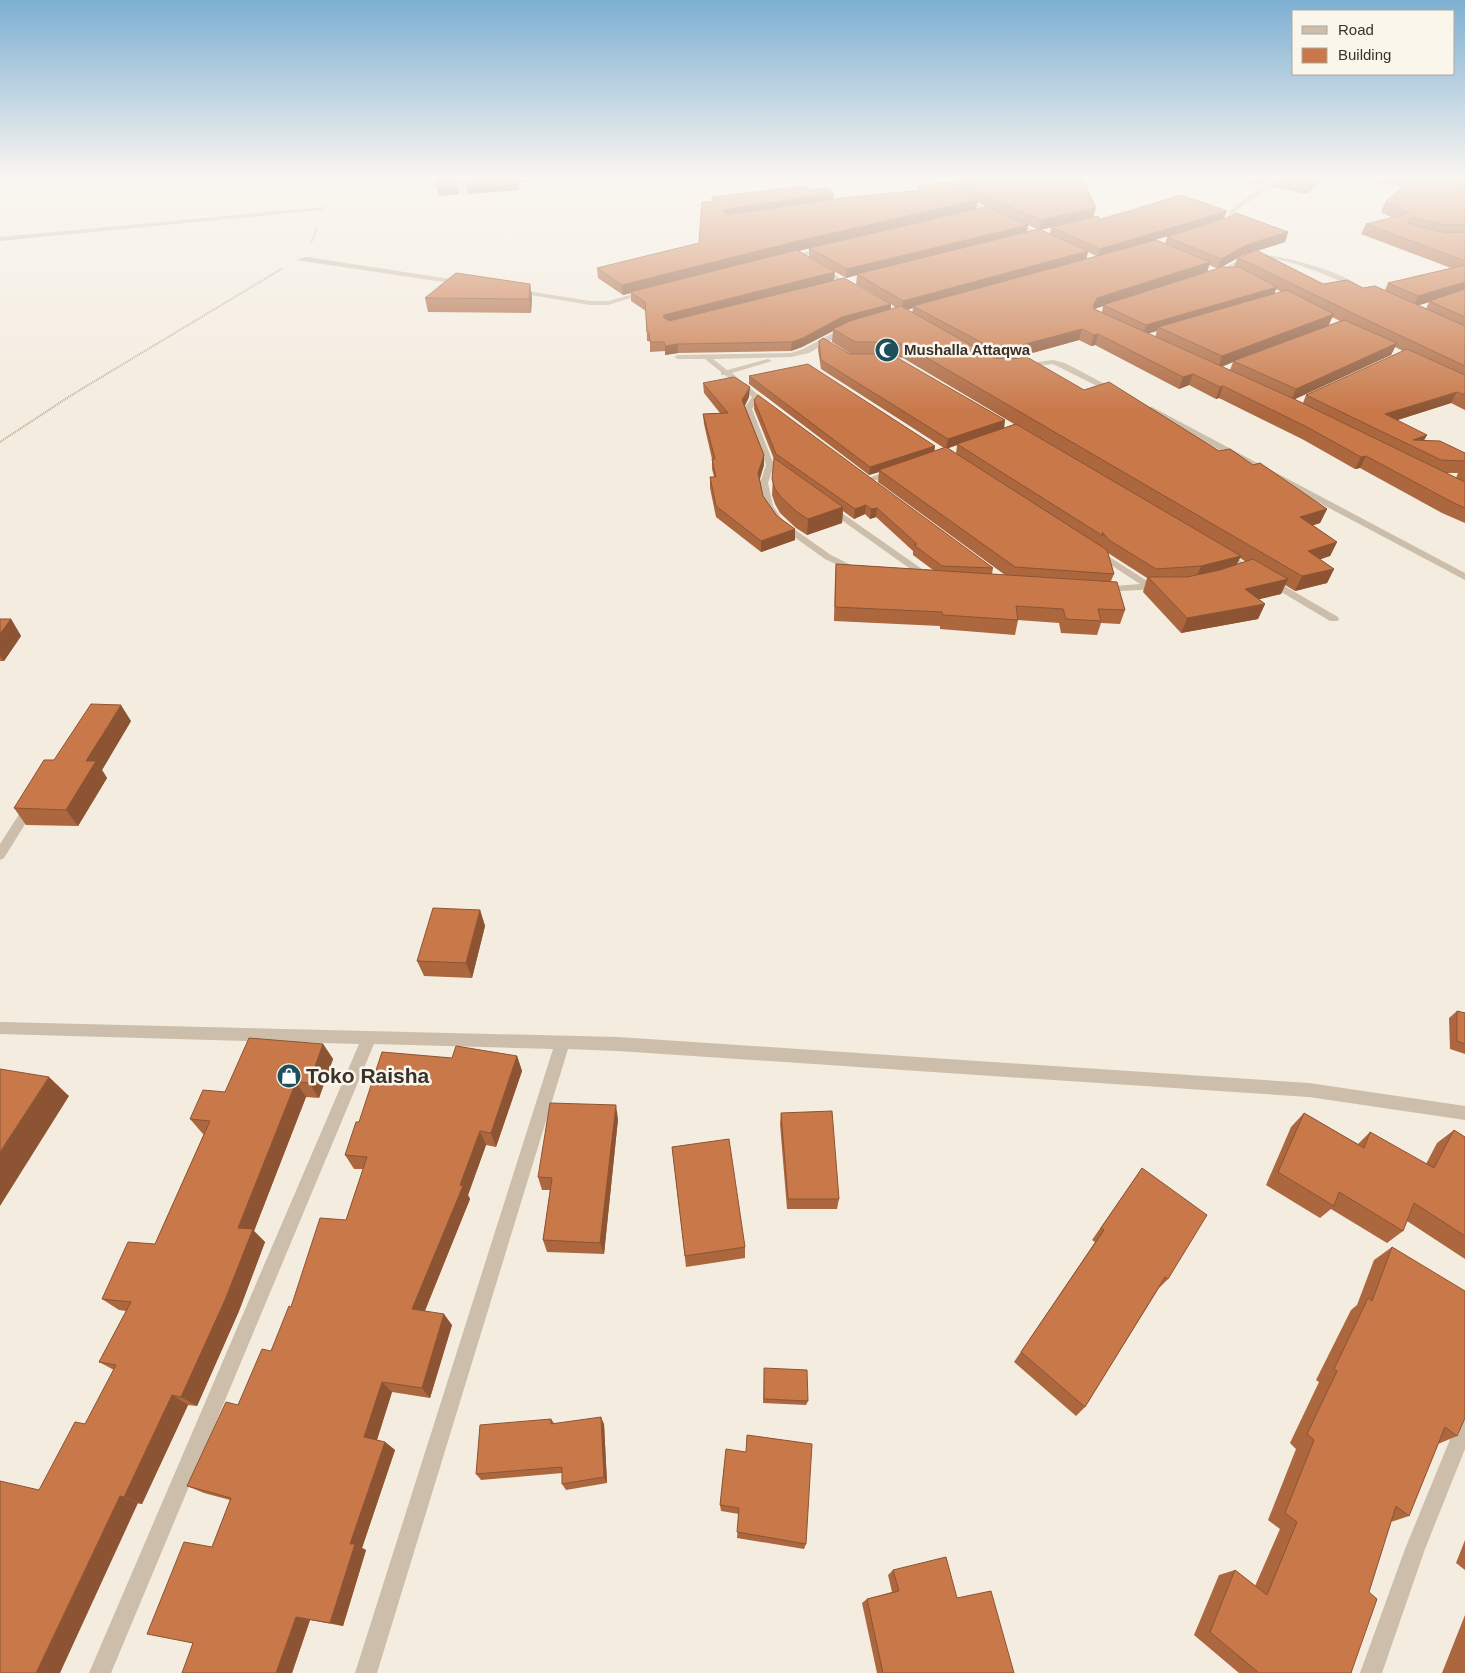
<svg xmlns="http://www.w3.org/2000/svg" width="1465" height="1673" font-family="Arial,sans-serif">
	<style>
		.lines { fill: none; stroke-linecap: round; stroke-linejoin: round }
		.path { stroke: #b8a894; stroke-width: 2; stroke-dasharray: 1 1; stroke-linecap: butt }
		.street { fill: #ccbeaa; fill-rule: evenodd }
		.wall { fill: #ac673f; fill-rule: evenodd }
		.shaded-wall { fill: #8c5433 }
		.building { fill: #c87849; stroke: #8c5433 }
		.labels { text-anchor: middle; stroke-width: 5; stroke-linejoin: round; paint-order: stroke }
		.far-poi-label { font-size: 15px; font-weight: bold; fill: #3a312a; stroke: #fbf6ec; text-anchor: start }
		.near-poi-label { font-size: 21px; font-weight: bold; fill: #3a312a; stroke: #fbf6ec; text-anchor: start }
	</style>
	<rect width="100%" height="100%" fill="#f3ecdf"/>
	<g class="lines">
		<g class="path">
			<polyline points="326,193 329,179"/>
			<polyline points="311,243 318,226"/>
			<polyline points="0,442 70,396 283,268"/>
		</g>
		<g class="street">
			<polygon points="459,179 465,179 466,196 461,195"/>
			<polygon points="530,179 536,179 537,188 533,188"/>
			<polygon points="955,179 962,179 952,187 988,210 1049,237 1044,238 984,212 946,188 946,186"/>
			<polygon points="1274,179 1281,179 1236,211 1232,221 1217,226 1217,224 1227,219 1231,209"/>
			<polygon points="324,207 322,210 0,241 0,237"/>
			<polygon points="1124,211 1126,214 1084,225 1081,223"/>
			<polygon points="825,247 827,248 827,250 804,256 855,287 855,289 851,289 795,255"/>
			<path d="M 1250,254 C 1276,253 1341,271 1361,287 L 1356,288 C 1333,278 1273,250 1249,259 C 1238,262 1229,271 1218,275 L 1213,274 Z"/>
			<polygon points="307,257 463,281 466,283 463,285 296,260"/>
			<polygon points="515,289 590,301 608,301 648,290 651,292 608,305 590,305 513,292 513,290"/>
			<polygon points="844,327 851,329 809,353 791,357 713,359 727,370 768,359 772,361 732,373 773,407 766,409 757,401 752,409 774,465 768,483 773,506 784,522 831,555 859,569 859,573 856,574 825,559 776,524 765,506 760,483 766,465 744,409 752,397 725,375 721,375 721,372 705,359 678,359 674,357 678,355 791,353 803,349"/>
			<polygon points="1053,360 1065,363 1120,392 1113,394 1053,364 1021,368 1017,366 1021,364"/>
			<polygon points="1146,407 1152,407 1465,573 1465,580 1146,411"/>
			<polygon points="894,468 898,471 897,473 868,483 864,480"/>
			<polygon points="829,504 932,576 932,580 926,580 826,509 826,505"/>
			<polygon points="1097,549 1152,584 1160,583 1165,586 1160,589 1100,592 1100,588 1103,587 1140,584 1094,554 1092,552"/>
			<polygon points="1224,551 1338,617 1339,619 1338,621 1330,621 1221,556 1219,554"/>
			<polygon points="31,801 37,805 4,858 0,860 0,844 27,802"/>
			<polygon points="0,1022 618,1037 1309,1083 1465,1106 1465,1120 1309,1097 618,1051 568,1049 377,1673 355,1673 553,1049 374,1044 111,1673 89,1673 359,1044 0,1034"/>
			<polygon points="1465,1418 1465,1449 1425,1549 1382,1673 1360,1673 1405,1549 1458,1420"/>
		</g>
	</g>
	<g class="wall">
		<path d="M 956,179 L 1086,179 L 1084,180 L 1093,217 L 1100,220 L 1224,219 L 1288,232 L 1285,242 L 1257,251 L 1323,284 L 1385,290 L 1388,283 L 1451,268 L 1361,234 L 1366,224 L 1393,218 L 1381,212 L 1385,202 L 1403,187 L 1359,179 L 1465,179 L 1465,410 L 1451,403 L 1397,420 L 1424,440 L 1465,453 L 1465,523 L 1442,513 L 1360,468 L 1355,469 L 1302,439 L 1219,398 L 1216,399 L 1189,385 L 1179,389 L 1095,345 L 1091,346 L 1079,340 L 1014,358 L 1014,359 L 1084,390 L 1219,451 L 1253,465 L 1327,509 L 1320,523 L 1313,525 L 1337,542 L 1330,556 L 1320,559 L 1334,569 L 1327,583 L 1295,591 L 1285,585 L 1281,594 L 1259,599 L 1265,604 L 1258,619 L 1181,633 L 1143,592 L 1147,578 L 1108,553 L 1114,574 L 1111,581 L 1125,610 L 1120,624 L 1101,623 L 1097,635 L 1061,633 L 1059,623 L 1018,620 L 1015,635 L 940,629 L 940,626 L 834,621 L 835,578 L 836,564 L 933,570 L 913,555 L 913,551 L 876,517 L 870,519 L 865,514 L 854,519 L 843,511 L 842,523 L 807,535 L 796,528 L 780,513 L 775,504 L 772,495 L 774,459 L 754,409 L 754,400 L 993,568 L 992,574 L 1005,575 L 878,482 L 879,472 L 869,475 L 749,384 L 749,376 L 935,446 L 934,451 L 944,448 L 821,369 L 818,350 L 819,341 L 851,354 L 832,342 L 833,331 L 802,347 L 791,351 L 678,353 L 665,355 L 665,351 L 650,352 L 650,341 L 647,341 L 646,311 L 631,301 L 631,293 L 623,295 L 598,278 L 597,268 L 699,243 L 712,202 L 811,190 L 833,199 L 917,191 L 918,186 L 955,186 ZM 977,201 L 988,208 L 809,248 L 809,257 L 846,278 L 857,275 L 856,284 L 884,300 L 834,281 L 798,251 L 976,209 ZM 1004,215 L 1037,229 L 1027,232 L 1028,225 ZM 1057,226 L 1051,227 L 1050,234 L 1041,230 ZM 1187,230 L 1167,237 L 1165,244 L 1152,241 ZM 1088,252 L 1096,256 L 1086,259 ZM 1250,253 L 1237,259 L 1234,267 L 1218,269 L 1243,255 ZM 1209,265 L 1218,269 L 1207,272 ZM 1276,289 L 1282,292 L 1274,294 ZM 1429,302 L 1426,309 L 1418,305 L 1423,304 ZM 891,304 L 896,308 L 891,309 ZM 1103,306 L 1102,312 L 1095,309 ZM 913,308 L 912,313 L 907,310 ZM 1332,317 L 1340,321 L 1329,325 ZM 1157,331 L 1155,337 L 1148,333 ZM 1395,347 L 1403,351 L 1306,395 L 1303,403 L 1294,399 L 1391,355 ZM 896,357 L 903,358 L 1014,424 L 1004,428 ZM 1233,362 L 1230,370 L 1222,367 ZM 957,445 L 956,454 L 947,449 L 951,447 ZM 1446,473 L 1458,473 L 1456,478 ZM 1240,558 L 1246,562 L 1237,564 Z"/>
		<polygon points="1231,179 1271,179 1262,185"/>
		<polygon points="1275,179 1323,179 1308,193 1302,193 1272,187"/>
		<polygon points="530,284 532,298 531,313 428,312 425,298"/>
		<polygon points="703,383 749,397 745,406 764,455 764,465 760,479 763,496 777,516 795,540 761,552 716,517 710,488 710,477 714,477 712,469 712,459 704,424 703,414 720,413 704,393"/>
		<polygon points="0,619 11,619 21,636 4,661 0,661"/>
		<polygon points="131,721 102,770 107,778 78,826 26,825 14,808 54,760"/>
		<polygon points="480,910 485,926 472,978 424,976 417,961"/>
		<polygon points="1457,1011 1465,1013 1465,1054 1450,1049 1449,1018"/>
		<polygon points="323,1044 333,1059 319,1098 306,1097 254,1231 265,1242 239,1311 197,1406 188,1405 142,1504 39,1490 85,1424 114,1370 99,1362 126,1311 119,1310 102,1299 155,1244 204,1134 203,1134 190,1119 225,1092"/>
		<polygon points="517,1056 522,1071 496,1147 486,1145 468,1195 470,1199 425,1311 452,1325 430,1398 392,1392 377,1440 385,1442 395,1450 362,1548 366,1550 343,1626 310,1620 292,1673 182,1673 193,1643 212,1547 230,1500 204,1493 187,1486 271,1351 291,1307 346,1220 363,1169 354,1169 345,1155 359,1122 452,1058"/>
		<polygon points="781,1113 839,1199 837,1209 787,1209 780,1124"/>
		<polygon points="1304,1113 1358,1144 1370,1132 1426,1164 1437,1143 1454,1130 1465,1137 1465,1259 1407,1221 1403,1231 1387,1243 1331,1209 1320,1218 1266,1185 1291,1127"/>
		<polygon points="618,1119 604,1254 547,1252 543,1240 550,1190 542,1190 538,1177"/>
		<polygon points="672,1147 745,1247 745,1258 686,1267"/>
		<polygon points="1142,1168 1168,1279 1159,1288 1085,1407 1076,1416 1014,1362 1095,1242 1092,1240"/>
		<polygon points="1392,1247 1457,1436 1438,1444 1409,1516 1391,1522 1369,1592 1351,1673 1239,1673 1194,1635 1219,1575 1235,1570 1255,1586 1280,1529 1268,1520 1296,1449 1290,1443 1319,1382 1316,1380 1351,1310 1357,1305 1374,1260"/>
		<polygon points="764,1373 808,1401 806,1405 763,1403"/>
		<polygon points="551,1419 554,1423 604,1424 607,1483 566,1490 562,1484 562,1473 481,1480 476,1474"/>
		<polygon points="726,1449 806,1544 804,1549 737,1538 739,1514 721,1511 720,1505"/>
		<polygon points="1465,1540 1465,1570 1456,1563"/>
		<polygon points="893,1570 957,1598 1014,1673 877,1673 862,1603 867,1599 892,1592 888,1575"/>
		<polygon points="1465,1615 1465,1673 1442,1673"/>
	</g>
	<g class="shaded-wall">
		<polygon points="457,179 459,194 439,196 437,189"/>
		<polygon points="516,179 530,179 529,182 518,183 519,190 468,194 467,187"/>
		<polygon points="538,179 570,179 538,182"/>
		<polygon points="1264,179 1271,179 1262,185"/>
		<polygon points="1316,179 1323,179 1308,193 1311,184"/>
		<polygon points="834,193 833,202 723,220 723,210"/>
		<polygon points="978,200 976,209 798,251 630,292 631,293 623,295 622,285 798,241"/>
		<polygon points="1096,208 1093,218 1039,230 1041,220"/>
		<polygon points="1227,211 1224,219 1098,257 1100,249"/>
		<polygon points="1028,225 1026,233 857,274 857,275 846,278 847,269"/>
		<polygon points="1288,232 1285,242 1243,255 1218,269 1221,259 1246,245"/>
		<polygon points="1088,251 1086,261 913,306 913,308 902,311 903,301"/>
		<polygon points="1210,262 1207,273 1103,305 1103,306 1094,309 1093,306 1097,298"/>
		<polygon points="835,272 834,281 663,327 663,317 664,315"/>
		<polygon points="1465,282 1465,291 1413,307 1418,296"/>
		<polygon points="530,284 532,298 531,313 529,299"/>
		<polygon points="1277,287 1273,297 1158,327 1157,331 1143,335 1146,325"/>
		<polygon points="891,304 890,313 833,329 833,331 802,347 791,351 792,342 842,317"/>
		<polygon points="1334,314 1328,326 1233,361 1233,362 1218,368 1222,356"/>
		<polygon points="1082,329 1079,340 1014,358 1013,364 1003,366 1007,349"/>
		<polygon points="1098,334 1095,345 1091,346 1094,335"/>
		<polygon points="1397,343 1391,355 1291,401 1296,389"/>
		<polygon points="678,344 678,353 665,355 665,346"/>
		<polygon points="1193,374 1189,385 1179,389 1183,377"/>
		<polygon points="1223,386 1219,398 1216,399 1220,387"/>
		<polygon points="750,387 749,397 742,410 742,400"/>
		<polygon points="1457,392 1451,403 1379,426 1385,414"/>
		<polygon points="1005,420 1004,430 957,444 957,445 946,449 948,439"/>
		<polygon points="1427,435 1421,446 1413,440"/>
		<polygon points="935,446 934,453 879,470 879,472 869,475 870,467"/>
		<polygon points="764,455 764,465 758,483 758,473"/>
		<polygon points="1366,456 1360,468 1355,469 1361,457"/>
		<polygon points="866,505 865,514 854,519 855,509"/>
		<polygon points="843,507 842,523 807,535 808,519"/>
		<polygon points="877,508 876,517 870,519 871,509"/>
		<polygon points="1327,509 1320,523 1293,532 1300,517"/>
		<polygon points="795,529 795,540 761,552 761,541"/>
		<polygon points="1337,542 1330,556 1301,566 1308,551"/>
		<polygon points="1241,556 1235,567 1196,578 1201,566"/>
		<polygon points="1334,569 1327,583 1295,591 1302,576"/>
		<polygon points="1288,579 1281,594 1239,604 1245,589"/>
		<polygon points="1265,604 1258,619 1181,633 1187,618"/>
		<polygon points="11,619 21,636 4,661 0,656 0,634"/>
		<polygon points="121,705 131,721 102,770 107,778 78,826 66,810 86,761"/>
		<polygon points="480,910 485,926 472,978 466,963"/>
		<polygon points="323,1044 333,1059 319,1098 309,1083"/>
		<polygon points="517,1056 522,1071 496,1147 491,1133"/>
		<polygon points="49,1077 69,1096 0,1206 0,1152"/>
		<polygon points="296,1082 306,1097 254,1231 265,1242 239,1311 197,1406 181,1397 238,1228"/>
		<polygon points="616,1105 618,1119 604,1254 600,1243"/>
		<polygon points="480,1131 486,1145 468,1195 470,1199 421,1320 412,1309"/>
		<polygon points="444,1314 452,1325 430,1398 422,1388"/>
		<polygon points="382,1382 392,1392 375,1446 364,1437"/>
		<polygon points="172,1395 188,1405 142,1504 124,1497"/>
		<polygon points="601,1417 604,1424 607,1483 604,1477"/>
		<polygon points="385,1442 395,1450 362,1548 366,1550 343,1626 330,1623 350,1544"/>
		<polygon points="120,1496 138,1503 60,1673 36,1673"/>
		<polygon points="296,1617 310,1620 292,1673 276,1673"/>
	</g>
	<g class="building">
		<polygon points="436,179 457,179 458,188 437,189"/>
		<polygon points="466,179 517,179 518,183 467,187"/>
		<polygon points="959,179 1083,179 1096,208 1041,220 991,199"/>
		<polygon points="1281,179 1316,179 1311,184 1306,184"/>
		<polygon points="1413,179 1437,179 1465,190 1465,224 1446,225 1411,217 1407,223 1446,233 1465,232 1465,261 1366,224 1410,213 1385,202"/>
		<polygon points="1455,179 1465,179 1465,183"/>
		<polygon points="948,182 978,200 798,241 622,285 597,268 699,243 702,202 712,202 712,197 805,186 811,190 828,188 834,193 723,210 728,215 841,198 924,190 918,186"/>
		<polygon points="1181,195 1227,211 1100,249 1051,227 1098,216 1100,220"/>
		<polygon points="986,207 1028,225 847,269 809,248"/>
		<polygon points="1236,213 1288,232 1246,245 1221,259 1167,237 1232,216"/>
		<polygon points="1039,229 1088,251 903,301 857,274"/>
		<polygon points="1156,240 1210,262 1097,298 1093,306 1094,309 1292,398 1465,482 1465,508 1450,501 1366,456 1361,457 1307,427 1223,386 1220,387 1193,374 1183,377 1098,334 1094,335 1082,329 1007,349 1015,353 1005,355 913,306"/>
		<polygon points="797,250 835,272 664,315 663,317 669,321 844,278 891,304 842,317 803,338 792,342 678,344 665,346 664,342 650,342 649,332 647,332 645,302 630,292"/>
		<polygon points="1256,250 1323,284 1347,280 1363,288 1375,286 1465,326 1465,366 1348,311 1243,260 1237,259"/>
		<polygon points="1465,265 1465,282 1418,296 1388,283"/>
		<polygon points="1222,267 1239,267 1277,287 1146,325 1103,305"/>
		<polygon points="456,273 530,284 529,299 425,298"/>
		<polygon points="1465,289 1465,317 1429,301"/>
		<polygon points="1287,290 1334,314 1222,356 1158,327"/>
		<polygon points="901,306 994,358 1012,359 1027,357 1084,390 1109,382 1219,451 1230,449 1253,465 1260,463 1327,509 1300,517 1337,542 1308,551 1334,569 1302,576 905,345 892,342 855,342 833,329 850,321"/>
		<polygon points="1344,320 1397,343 1296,389 1233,361"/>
		<polygon points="823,338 850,354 890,354 896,357 1005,420 948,439 821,360 819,341"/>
		<polygon points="1407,349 1465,375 1465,395 1457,392 1385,414 1427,435 1413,440 1440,441 1465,453 1465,461 1441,460 1306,395"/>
		<polygon points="808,364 935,446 870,467 749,376"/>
		<polygon points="734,377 750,387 742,400 764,455 758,473 763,496 777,516 795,529 761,541 716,506 710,477 716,477 712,459 715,459 703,414 728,413 703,383"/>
		<polygon points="758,395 993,568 942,566 914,545 917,544 877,508 871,509 866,505 855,509 776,454 754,400"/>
		<polygon points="1016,424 1241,556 1201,566 1156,569 1109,540 1102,532 1103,536 957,444"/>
		<polygon points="946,447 1107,550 1114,574 1015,567 879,470"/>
		<polygon points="774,458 843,507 808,519 797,512 781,497 775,489 772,479"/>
		<polygon points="1253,559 1288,579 1245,589 1265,604 1187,618 1148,577 1187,577 1220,570"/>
		<polygon points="836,564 1117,582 1125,610 1098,609 1101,621 1066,619 1063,609 1016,606 1018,620 943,615 942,612 835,607"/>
		<polygon points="0,619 11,619 0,634"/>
		<polygon points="91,704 121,705 86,761 96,761 66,810 14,808 44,760 54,760"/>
		<polygon points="433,908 480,910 466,963 417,961"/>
		<polygon points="1457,1011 1465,1013 1465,1044 1457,1041"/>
		<polygon points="249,1038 323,1044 309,1083 296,1082 238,1228 253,1229 225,1300 181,1397 172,1395 124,1497 120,1496 36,1673 0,1673 0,1481 39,1490 75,1422 85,1424 116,1365 99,1362 131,1302 102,1299 128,1242 155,1244 210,1121 190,1119 203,1090 225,1092"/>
		<polygon points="456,1046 517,1056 491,1133 480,1131 460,1185 463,1186 412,1309 444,1314 422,1388 382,1382 364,1437 385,1442 350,1544 355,1544 330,1623 296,1617 276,1673 182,1673 193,1643 147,1634 184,1542 212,1547 231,1498 187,1486 226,1402 238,1405 262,1349 271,1351 289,1306 291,1307 320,1218 346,1220 367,1157 345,1155 356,1122 359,1122 382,1052 452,1058"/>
		<polygon points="0,1069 49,1077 0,1152"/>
		<polygon points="550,1103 616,1105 600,1243 543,1240 552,1178 538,1177"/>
		<polygon points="832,1111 839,1199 788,1199 781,1113"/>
		<polygon points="1304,1113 1364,1148 1370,1132 1434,1168 1454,1130 1465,1137 1465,1236 1414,1203 1403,1231 1339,1192 1334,1206 1278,1172"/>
		<polygon points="729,1139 745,1247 685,1256 672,1147"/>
		<polygon points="1142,1168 1207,1215 1168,1279 1165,1277 1085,1407 1021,1352 1104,1230 1101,1228"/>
		<polygon points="1392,1247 1465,1291 1465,1418 1457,1436 1445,1427 1409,1516 1396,1506 1369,1592 1377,1599 1351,1673 1259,1673 1210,1632 1235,1570 1267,1595 1297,1522 1285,1513 1314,1440 1307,1434 1337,1371 1334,1369 1368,1298 1372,1301"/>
		<polygon points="764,1368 807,1370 808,1401 764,1399"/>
		<polygon points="601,1417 604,1477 562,1484 562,1467 476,1474 480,1425 551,1419 551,1424"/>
		<polygon points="747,1435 812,1444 806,1544 737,1532 739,1508 720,1505 726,1449 746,1452"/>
		<polygon points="946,1557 957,1598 991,1591 1014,1673 883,1673 867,1599 899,1591 893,1570"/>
	</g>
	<linearGradient id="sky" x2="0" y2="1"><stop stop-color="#7dafd2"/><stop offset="0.43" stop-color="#faf6f1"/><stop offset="1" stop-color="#faf6f1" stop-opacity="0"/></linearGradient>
	<rect width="1465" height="413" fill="url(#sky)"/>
	<defs>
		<symbol id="mosque-disc" viewBox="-11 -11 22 22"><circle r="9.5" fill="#1e505c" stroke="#fbf6ec"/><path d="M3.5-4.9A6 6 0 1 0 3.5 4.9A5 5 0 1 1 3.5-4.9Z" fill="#fff"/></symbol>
		<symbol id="shop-disc" viewBox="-11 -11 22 22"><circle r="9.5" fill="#1e505c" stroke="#fbf6ec"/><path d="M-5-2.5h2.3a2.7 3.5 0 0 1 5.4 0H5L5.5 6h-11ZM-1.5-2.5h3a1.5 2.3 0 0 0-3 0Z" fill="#fff"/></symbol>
	</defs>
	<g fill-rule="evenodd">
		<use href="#mosque-disc" x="873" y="336" width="28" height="28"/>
		<use href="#shop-disc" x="275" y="1062" width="28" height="28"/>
	</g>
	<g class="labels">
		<g class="far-poi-label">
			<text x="904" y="355">Mushalla Attaqwa</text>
		</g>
		<g class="near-poi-label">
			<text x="306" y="1083">Toko Raisha</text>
		</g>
	</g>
	<rect x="1292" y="10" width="162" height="65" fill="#fbf6ec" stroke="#aea79e"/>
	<rect x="1302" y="26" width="25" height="8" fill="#ccbeaa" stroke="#aea79e"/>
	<text x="1338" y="35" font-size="15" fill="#3a312a">Road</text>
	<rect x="1302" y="48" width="25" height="15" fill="#c87849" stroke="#aea79e"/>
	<text x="1338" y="60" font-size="15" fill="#3a312a">Building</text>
</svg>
